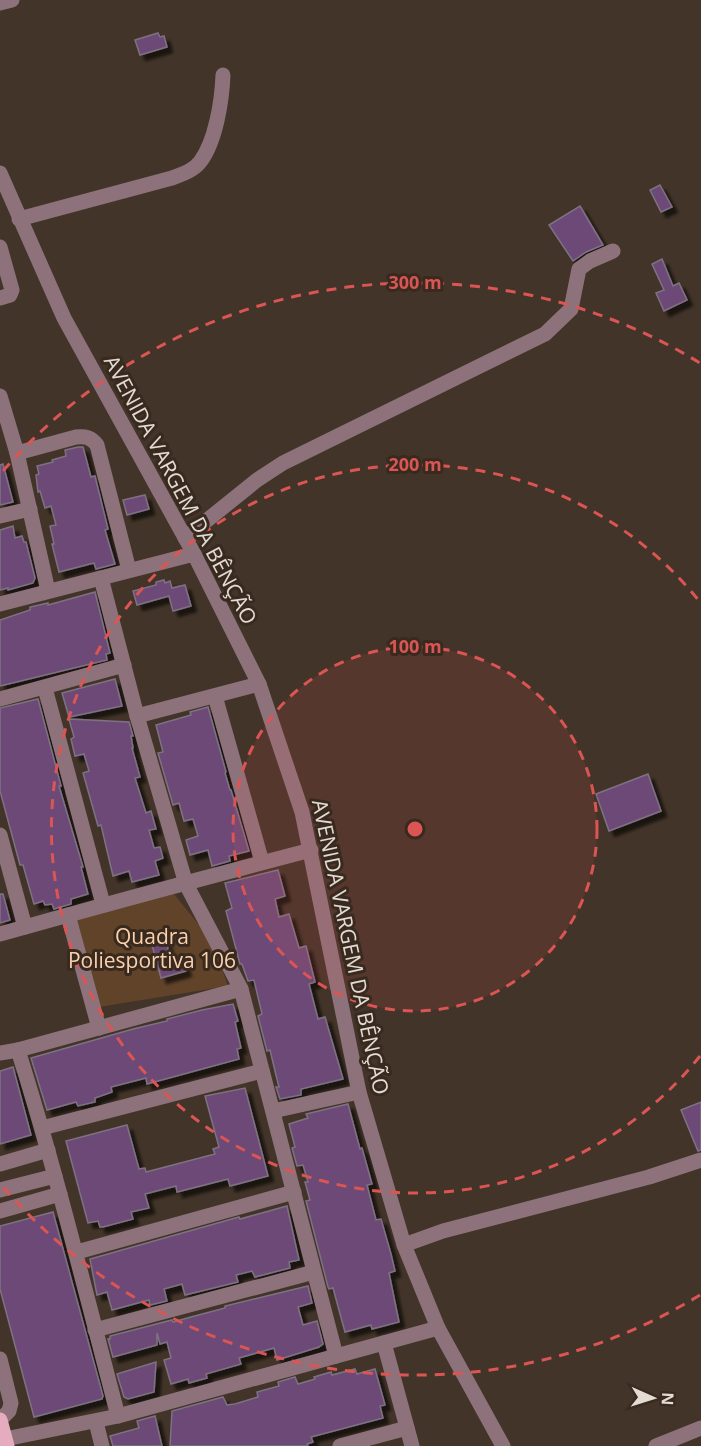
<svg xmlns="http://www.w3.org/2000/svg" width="701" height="1446" font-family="'Open Sans',sans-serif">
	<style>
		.green { fill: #604329 }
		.building { fill: #6c4977; stroke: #7e7282; stroke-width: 1.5; filter: url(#shadow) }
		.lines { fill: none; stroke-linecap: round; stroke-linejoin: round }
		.minor { stroke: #8e727b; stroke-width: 15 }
		.major { stroke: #e4acbe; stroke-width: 15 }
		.ring { fill: none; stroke: #da5553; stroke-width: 3; stroke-dasharray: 10 8 }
		.labels { text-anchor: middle; stroke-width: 6; stroke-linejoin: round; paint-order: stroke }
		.street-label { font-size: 21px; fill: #e4dbd3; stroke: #382a1e }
		.park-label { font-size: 21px; fill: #fbd0ad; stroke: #382a1e }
		.centre { fill: #da5553; stroke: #382a1e; stroke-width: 3 }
		.ring-label { font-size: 18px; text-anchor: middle; font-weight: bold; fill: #da5553; stroke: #382a1e; stroke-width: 6; stroke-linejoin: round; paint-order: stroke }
	</style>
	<defs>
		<filter id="shadow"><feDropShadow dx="5.5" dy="5.5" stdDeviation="1.5" flood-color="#0009"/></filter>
	</defs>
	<rect width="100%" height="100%" fill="#423428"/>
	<polygon class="green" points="174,894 212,941 228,986 99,1007 74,919"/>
	<g class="building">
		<polygon points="158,33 160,37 164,36 167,47 140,55 135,40"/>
		<polygon points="660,185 672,207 661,212 650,190"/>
		<polygon points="580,206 603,245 586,252 573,261 549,225"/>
		<polygon points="662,259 673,286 679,283 687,300 664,311 656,293 664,290 652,264"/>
		<polygon points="78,447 83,447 91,477 95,476 108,529 105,530 115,564 96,569 94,563 59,572 52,544 54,544 50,526 56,525 51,506 45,508 40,491 38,492 36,475 39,474 37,466 53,462 52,460 66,456 65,450"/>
		<polygon points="3,464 13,502 0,505 0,465"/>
		<polygon points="145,495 149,509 127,515 123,500"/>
		<polygon points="13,526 15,538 22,536 24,542 26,542 35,578 33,583 8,590 8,588 0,590 0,530"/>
		<polygon points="164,580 165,583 170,581 172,588 185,585 191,606 173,611 169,596 137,605 133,591 156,585 156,582"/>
		<polygon points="95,592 110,653 106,654 107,660 0,686 0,620 30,610 30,607 48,603 48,605"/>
		<polygon points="115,679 122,706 69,717 62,693"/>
		<polygon points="38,699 61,786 59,786 83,867 81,867 88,894 71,899 71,904 54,909 52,904 45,905 43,901 34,904 23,865 20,865 0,791 0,708"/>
		<polygon points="208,707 226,772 225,773 230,790 231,790 249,851 229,856 230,861 212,866 208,850 190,855 186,840 198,836 193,819 184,821 179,803 173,805 158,753 163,752 156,725 191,715 190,712"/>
		<polygon points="69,719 129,722 133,736 131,736 133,748 132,748 140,777 135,778 146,813 151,811 156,829 149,830 154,848 160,847 163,858 155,861 159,875 132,882 129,871 113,876 101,825 98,826 83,773 89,771 84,754 75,756 71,739 74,737"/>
		<polygon points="648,774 661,811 609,831 596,794"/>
		<polygon points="278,870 285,896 275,899 279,917 289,914 299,948 306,946 315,982 309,984 318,1019 325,1017 343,1079 301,1089 301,1095 280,1099 276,1087 279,1087 275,1071 270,1050 267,1051 258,1016 262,1014 254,980 248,981 242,964 240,964 226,911 232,908 225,883"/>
		<polygon points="0,894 3,894 10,920 0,923"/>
		<polygon points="166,941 171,961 182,958 186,971 161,978 152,945"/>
		<polygon points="233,1004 238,1021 235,1022 241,1048 237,1049 239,1059 147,1084 146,1078 111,1087 112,1092 95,1098 95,1102 78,1106 76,1102 47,1110 31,1058 133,1029 167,1021 167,1019 202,1010"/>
		<polygon points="13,1067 31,1135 0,1144 0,1071"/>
		<polygon points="245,1088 268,1176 230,1186 228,1179 177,1192 176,1186 145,1194 149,1208 131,1212 133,1219 103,1227 100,1227 98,1221 88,1223 66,1141 127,1125 139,1169 145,1168 146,1172 215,1154 213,1149 219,1147 205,1096"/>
		<polygon points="701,1102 701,1150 698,1151 681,1110"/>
		<polygon points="348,1104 360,1149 362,1148 372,1184 367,1185 376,1220 381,1219 391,1254 395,1271 389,1273 399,1322 372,1329 371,1325 345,1332 333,1288 329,1289 328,1287 306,1201 310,1200 305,1182 308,1182 303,1165 297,1166 292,1148 295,1147 289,1124 308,1118 306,1114"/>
		<polygon points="287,1206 299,1260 289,1262 290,1268 255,1277 252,1271 236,1275 238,1282 185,1295 182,1284 164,1289 167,1301 150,1305 149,1300 112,1310 107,1292 97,1295 90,1259 239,1217 240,1219"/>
		<polygon points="53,1212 103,1396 102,1399 34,1417 0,1289 0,1226"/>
		<polygon points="308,1286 312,1303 298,1307 303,1325 317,1321 323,1344 319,1347 277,1360 274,1348 239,1358 241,1364 206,1374 207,1378 189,1383 188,1379 171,1384 164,1360 171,1358 167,1342 160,1344 157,1333 157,1345 113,1357 108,1339 110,1339 110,1336 172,1320 173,1322 191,1317 225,1308 225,1306"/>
		<polygon points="156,1362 154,1392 128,1399 124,1397 117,1374"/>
		<polygon points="355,1369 357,1374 375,1369 385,1405 380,1406 383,1418 311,1437 313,1442 307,1444 308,1446 170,1446 172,1411 223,1397 227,1405 235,1404 258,1397 257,1392 279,1386 278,1382 295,1377 298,1384 315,1379 314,1377 331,1372 332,1375"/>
		<polygon points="155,1416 162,1446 113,1446 110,1436 139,1428 137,1421"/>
	</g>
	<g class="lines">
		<g class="minor">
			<polyline points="0,3 12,0"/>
			<polyline points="0,173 64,318 194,554 259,684 302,812 359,1092 404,1245 438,1328 503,1446"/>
			<path d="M 19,219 L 172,178 C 182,174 193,171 200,162 C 216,141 222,100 223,75"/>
			<polyline points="0,247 12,290 10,295 0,298"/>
			<polyline points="0,396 17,453 48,591"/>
			<path d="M 17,453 L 76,437 C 85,436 91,437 97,445 L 129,570"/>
			<polyline points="0,516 30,509"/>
			<polyline points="185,538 257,480 283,463 545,334 571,309 579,269 590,261 613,251"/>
			<polyline points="101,578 137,716 186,884 241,989 336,1356"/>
			<polyline points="0,604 194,554"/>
			<polyline points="45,688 103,904"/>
			<polyline points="215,696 262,862"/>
			<polyline points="0,699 124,665"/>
			<polyline points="137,716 259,684"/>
			<polyline points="0,835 25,927"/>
			<polyline points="68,915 99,1028"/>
			<path d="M 0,934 C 103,905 207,877 311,850"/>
			<path d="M 18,1050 C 56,1171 86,1294 118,1416"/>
			<polyline points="0,1053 18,1050 241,989"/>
			<polyline points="273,1111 359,1092"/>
			<polyline points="42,1128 262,1071"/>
			<polyline points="0,1164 48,1150"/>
			<polyline points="0,1190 55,1176"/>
			<polyline points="0,1211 60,1194"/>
			<polyline points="404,1245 443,1231 649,1177 701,1160"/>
			<polyline points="77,1252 294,1192"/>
			<polyline points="95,1330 314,1272"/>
			<polyline points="384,1343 412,1446"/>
			<polyline points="0,1359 11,1403 9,1411 0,1420"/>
			<polyline points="96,1422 102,1446"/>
			<polyline points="5,1439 118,1416 438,1328"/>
			<polyline points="340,1446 407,1428"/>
			<polyline points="656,1446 701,1428"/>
		</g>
		<polyline class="major" points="0,1420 7,1446"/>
	</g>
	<circle cx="415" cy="829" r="182" fill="#da5553" fill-opacity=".12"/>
	<g class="ring">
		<circle cx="415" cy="829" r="182"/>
		<path d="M700 1056A364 364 0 1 1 700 602"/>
		<path d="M700 1295A546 546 0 0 1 3 1187M3 471A546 546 0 0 1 700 363"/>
	</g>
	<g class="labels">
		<g class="street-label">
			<text transform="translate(180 490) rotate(62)" y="7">AVENIDA VARGEM DA BÊNÇÃO</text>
			<text transform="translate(350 947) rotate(78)" y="7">AVENIDA VARGEM DA BÊNÇÃO</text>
		</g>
		<g class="park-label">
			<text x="152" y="944">Quadra<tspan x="152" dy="24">Poliesportiva 106</tspan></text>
		</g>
	</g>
	<circle cx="415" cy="829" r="9" class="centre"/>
	<g class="ring-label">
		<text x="415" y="289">300 m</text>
		<text x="415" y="471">200 m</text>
		<text x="415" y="653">100 m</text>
	</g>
	<g transform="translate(653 1398) rotate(93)" stroke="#382a1e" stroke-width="4.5" paint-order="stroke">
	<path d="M0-4.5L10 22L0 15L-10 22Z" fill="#e4dbd3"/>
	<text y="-9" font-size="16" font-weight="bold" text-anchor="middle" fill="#e4dbd3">N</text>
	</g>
</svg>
